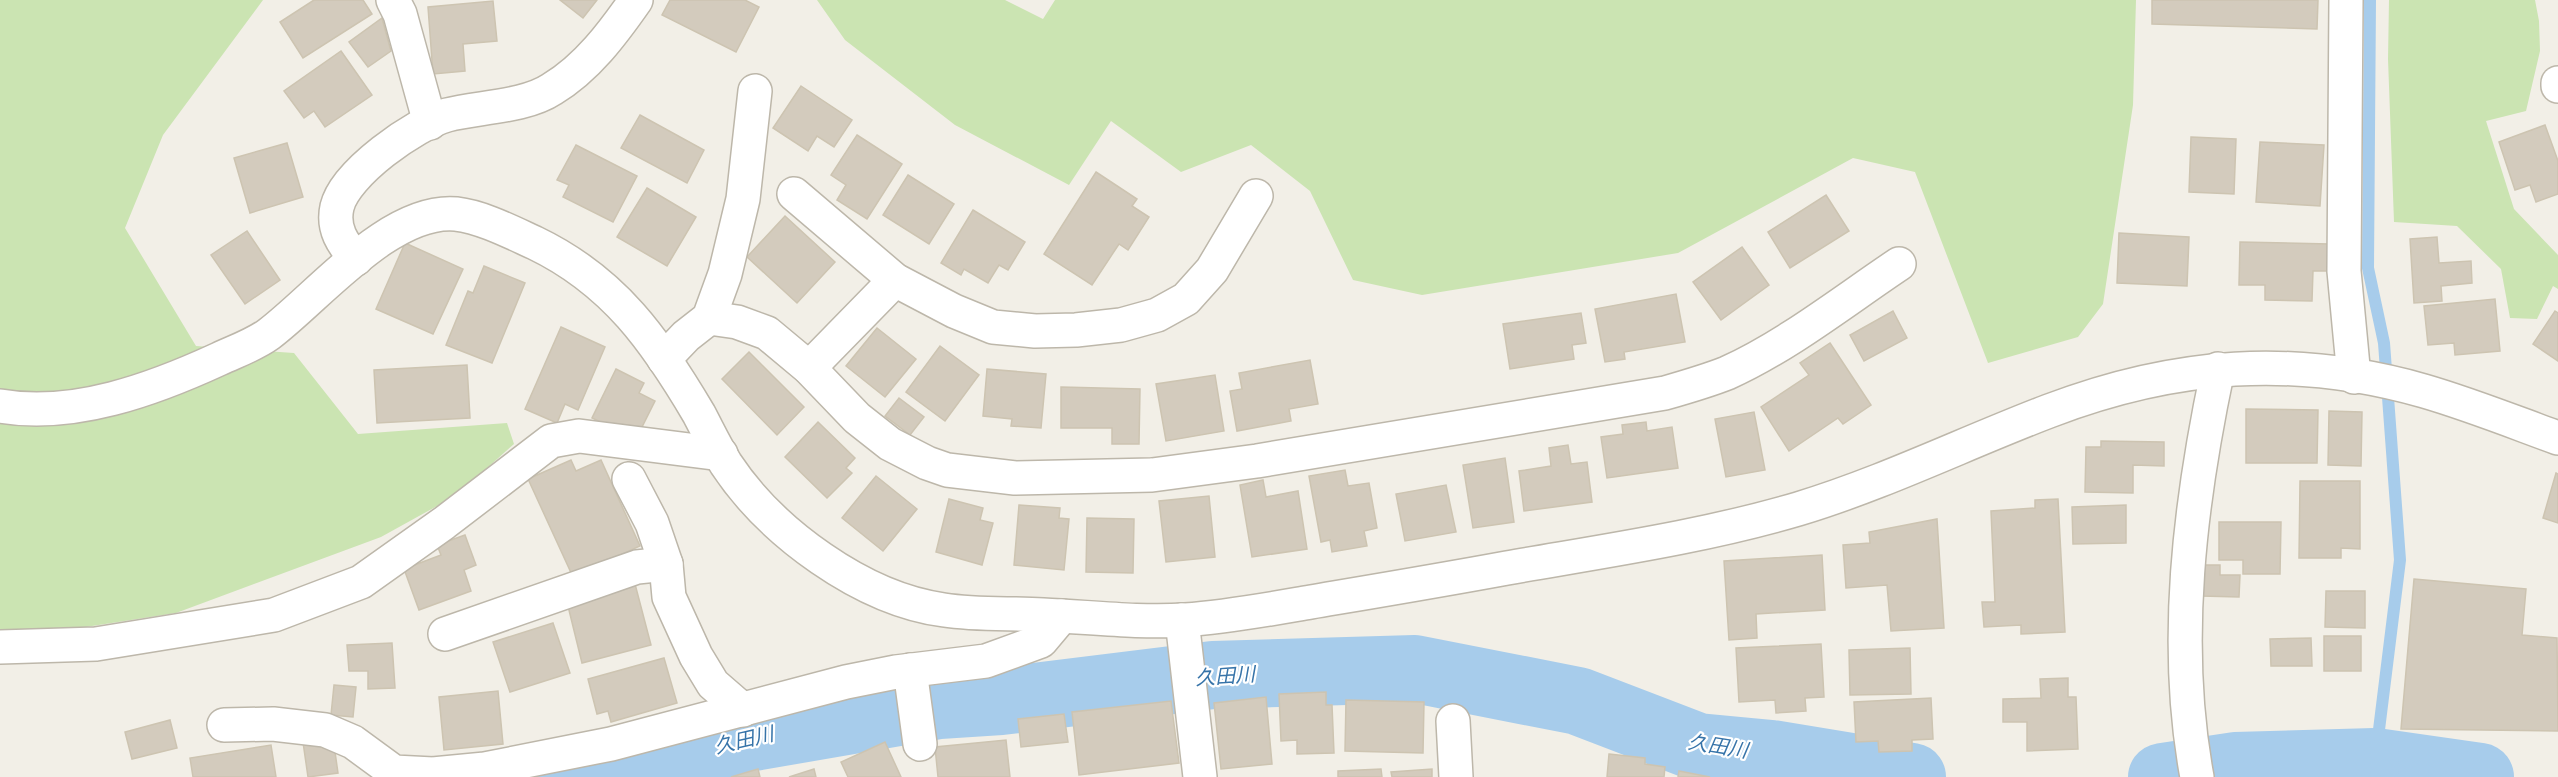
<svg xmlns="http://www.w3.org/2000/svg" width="2558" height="777" font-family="'Exo 2','Noto Sans JP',sans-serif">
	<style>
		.green { fill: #cbe4b2 }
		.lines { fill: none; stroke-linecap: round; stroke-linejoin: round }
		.stream { stroke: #a7cceb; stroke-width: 12 }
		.river { stroke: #a7cceb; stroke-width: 68 }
		.building { fill: #d3cbbd; stroke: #cdc4b1; stroke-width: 1.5 }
		.minor-casing { stroke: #bdb7aa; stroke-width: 36 }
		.minor { stroke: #fff; stroke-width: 33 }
		.labels { text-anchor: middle; stroke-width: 4.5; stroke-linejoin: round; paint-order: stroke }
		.water-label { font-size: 20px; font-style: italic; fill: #3774a9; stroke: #fff }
	</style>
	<rect width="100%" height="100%" fill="#f2efe7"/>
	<g class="green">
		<polygon points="0,0 263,0 163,135 125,228 196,346 294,353 358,434 507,423 514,444 457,495 381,537 176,613 47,633 0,637"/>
		<polygon points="817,0 1005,0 1043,19 1055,0 2136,0 2133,105 2103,304 2078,337 1988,363 1915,172 1853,158 1678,253 1422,295 1353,280 1310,191 1251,145 1181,172 1111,121 1069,185 955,125 845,40"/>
		<polygon points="2389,0 2535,0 2539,21 2540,51 2526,111 2486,121 2514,209 2558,255 2558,289 2553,286 2537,319 2510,318 2501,269 2457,226 2394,222 2388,59"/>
	</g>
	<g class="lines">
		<polyline class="stream" points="2370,0 2368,268 2384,343 2400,560 2375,762"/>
		<g class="river">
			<polyline points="532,777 633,757 690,754 736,740 939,705 1001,701 1213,675 1415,669 1578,701 1698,747 1772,754 1912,777"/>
			<polyline points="2162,777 2235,766 2375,762 2480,777"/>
		</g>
	</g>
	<g class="building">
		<polygon points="314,0 363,0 372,14 303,58 280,22"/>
		<polygon points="560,0 597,0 583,18"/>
		<polygon points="670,0 745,0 759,7 736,52 662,15"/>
		<polygon points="2152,0 2318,0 2317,29 2152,24"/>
		<polygon points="493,1 497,41 463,44 465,71 433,74 428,7"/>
		<polygon points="382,18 391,51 368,67 349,42"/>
		<polygon points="341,51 372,95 325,127 314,111 304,118 284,91"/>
		<polygon points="801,86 852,120 834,147 817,136 808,151 773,128"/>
		<polygon points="640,115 704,150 687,183 621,148"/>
		<polygon points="2545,125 2558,161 2558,194 2536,202 2530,185 2515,190 2499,142"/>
		<polygon points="857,135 902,164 867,219 837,200 846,185 831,175"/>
		<polygon points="2191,137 2236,139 2234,194 2189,192"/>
		<polygon points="2260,142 2324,145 2320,206 2256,202"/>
		<polygon points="287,143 303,197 250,213 234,158"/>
		<polygon points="576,145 637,176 613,222 563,197 569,185 557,180"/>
		<polygon points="1096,172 1137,199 1132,206 1149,217 1128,250 1119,244 1092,285 1044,254"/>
		<polygon points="908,175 954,204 929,244 883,215"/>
		<polygon points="647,188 696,217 667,266 617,237"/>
		<polygon points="1826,195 1849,231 1790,268 1768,232"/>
		<polygon points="973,210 1025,242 1008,270 999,265 988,283 964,269 961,275 941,263"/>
		<polygon points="785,216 835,262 797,303 747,257"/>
		<polygon points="247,231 280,280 245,304 211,255"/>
		<polygon points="2119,233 2189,237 2187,286 2117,283"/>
		<polygon points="2437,237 2439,263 2471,261 2472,283 2441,286 2442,301 2414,303 2410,239"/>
		<polygon points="2240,242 2330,244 2330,271 2313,271 2312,301 2265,300 2265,285 2239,285"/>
		<polygon points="405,243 463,269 433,334 376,309"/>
		<polygon points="1742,247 1769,285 1721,320 1693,282"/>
		<polygon points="484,266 525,283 492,363 446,345 468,291 473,293"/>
		<polygon points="1676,294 1685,342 1624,352 1625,359 1605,362 1595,309"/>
		<polygon points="2495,299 2500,351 2455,355 2454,343 2428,345 2424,306"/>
		<polygon points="1893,311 1907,338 1864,361 1850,335"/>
		<polygon points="2555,311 2558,313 2558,361 2533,344"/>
		<polygon points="1581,313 1586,343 1572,345 1574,359 1510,369 1503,324"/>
		<polygon points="561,327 605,347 578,410 565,404 557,423 525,409"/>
		<polygon points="877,328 916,359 885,397 846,366"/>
		<polygon points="1830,343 1871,405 1843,424 1838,418 1789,451 1761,407 1809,375 1800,363"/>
		<polygon points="940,346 979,375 945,421 906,392"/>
		<polygon points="749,352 804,407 777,435 722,379"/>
		<polygon points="1310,360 1318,404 1289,409 1291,421 1237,431 1230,391 1242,389 1239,373"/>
		<polygon points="467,365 470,418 377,423 374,370"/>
		<polygon points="616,369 644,383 639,393 655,401 636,439 592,418"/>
		<polygon points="987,369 1046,374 1041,428 1011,426 1012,419 983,416"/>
		<polygon points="1215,375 1224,431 1166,441 1156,384"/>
		<polygon points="1061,387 1140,389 1139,444 1112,444 1112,428 1061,428"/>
		<polygon points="899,398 924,417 910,435 885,416"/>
		<polygon points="2246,409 2318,410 2317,463 2246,463"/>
		<polygon points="2329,411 2362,412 2361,466 2328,465"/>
		<polygon points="1754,412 1765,470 1726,477 1715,419"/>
		<polygon points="818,422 855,458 846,468 852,473 827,498 785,457"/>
		<polygon points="1646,422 1647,431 1672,427 1678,468 1607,478 1601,437 1623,434 1622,425"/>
		<polygon points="2101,441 2164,442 2164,466 2133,465 2133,493 2085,492 2086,447 2101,447"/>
		<polygon points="1568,445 1571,464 1587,462 1592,502 1524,511 1519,471 1551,466 1549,448"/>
		<polygon points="1505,458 1514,522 1473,528 1463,465"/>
		<polygon points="571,460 576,471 601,460 640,546 573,577 528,479"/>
		<polygon points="1345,470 1348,486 1369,483 1377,528 1364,531 1367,546 1332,552 1330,540 1321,542 1309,476"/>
		<polygon points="2556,473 2558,474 2558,523 2543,518"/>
		<polygon points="876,476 917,509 883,551 842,518"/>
		<polygon points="1263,480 1266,497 1298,491 1307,549 1252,557 1240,485"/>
		<polygon points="2300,481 2360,481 2360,549 2341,548 2341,558 2299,558"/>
		<polygon points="1446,485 1456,532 1405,541 1396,494"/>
		<polygon points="1209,496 1215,557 1166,562 1159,501"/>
		<polygon points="949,499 983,508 980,520 993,523 982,565 936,552"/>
		<polygon points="2058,499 2065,632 2021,634 2021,625 1984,627 1982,602 1995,602 1991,511 2035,508 2035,500"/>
		<polygon points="1019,505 1060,508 1059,518 1069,519 1064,570 1014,565"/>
		<polygon points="2126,505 2126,543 2073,544 2072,507"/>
		<polygon points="1087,518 1134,519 1133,573 1086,572"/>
		<polygon points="1937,519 1944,628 1891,631 1887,585 1846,588 1843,545 1870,543 1869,532"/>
		<polygon points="2219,522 2281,522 2280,574 2243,574 2243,560 2219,560"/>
		<polygon points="465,535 476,565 464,570 471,591 419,610 404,569 441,555 437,545"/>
		<polygon points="1822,555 1825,610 1756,614 1757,638 1729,640 1724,561"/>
		<polygon points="2201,565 2220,565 2220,575 2240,575 2239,597 2201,596"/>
		<polygon points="2414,579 2526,589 2522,635 2557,638 2558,731 2401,729"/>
		<polygon points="635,584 651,645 582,663 567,602"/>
		<polygon points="2326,591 2365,591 2365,628 2325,627"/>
		<polygon points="553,623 570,673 510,692 493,642"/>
		<rect x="2324" y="636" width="37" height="35"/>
		<polygon points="2311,638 2312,666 2271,666 2270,639"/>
		<polygon points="392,643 395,688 368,689 368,671 349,671 347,645"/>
		<polygon points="1821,644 1824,697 1805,698 1806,711 1776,713 1775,700 1739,702 1736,648"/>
		<polygon points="1910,648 1911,694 1850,695 1849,650"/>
		<polygon points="664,658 677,703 611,722 608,711 597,714 588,679"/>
		<polygon points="2068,678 2068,697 2076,697 2078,749 2027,751 2027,722 2003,722 2003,699 2041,698 2040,679"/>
		<polygon points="334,685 356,687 353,717 331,715"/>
		<polygon points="498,691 503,744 444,750 439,697"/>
		<polygon points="1326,692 1326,705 1332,705 1334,753 1297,754 1297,740 1281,741 1279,694"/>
		<polygon points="1266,697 1272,764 1221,769 1214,703"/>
		<polygon points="1931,698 1933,739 1912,740 1912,751 1879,752 1878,741 1856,742 1854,702"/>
		<polygon points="1346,700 1424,702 1423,753 1345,751"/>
		<polygon points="1171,701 1179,763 1079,775 1072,712"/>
		<polygon points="1064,714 1068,742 1021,747 1018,719"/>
		<polygon points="170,720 177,748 132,759 125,732"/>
		<polygon points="1006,740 1010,777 938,777 935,747"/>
		<polygon points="303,742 334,745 338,773 308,777"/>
		<polygon points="885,742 901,777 848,777 841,762"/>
		<polygon points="271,745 276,777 193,777 190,758"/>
		<polygon points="1609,754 1645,758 1645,764 1665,767 1664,777 1607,777"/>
		<polygon points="758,769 760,777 731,777"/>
		<polygon points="814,769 816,777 789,777"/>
		<polygon points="1381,769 1382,777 1338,777 1338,771"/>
		<polygon points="1432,769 1432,777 1392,777 1391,772"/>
		<polygon points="1679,771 1710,777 1678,777"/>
	</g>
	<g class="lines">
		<defs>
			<g id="minor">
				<polyline points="393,0 400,14 430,123"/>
				<polyline points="2346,0 2344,271 2354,377"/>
				<polyline points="2558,83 2558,86"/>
				<polyline points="794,194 895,280 954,311 993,327 1035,331 1076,330 1121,325 1157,315 1186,299 1212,270 1256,196"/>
				<path d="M 356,259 C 343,244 332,229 337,207 C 345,173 415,124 447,115 C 478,107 525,107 552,89 C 587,68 613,33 636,0"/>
				<path d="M 709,318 L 737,322 L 767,333 L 809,368 L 857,418 L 890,444 L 927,463 L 947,470 L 1015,478 L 1152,475 L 1257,461 L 1665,393 C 1686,387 1707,381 1727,373 C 1787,346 1845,300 1899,264"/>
				<polyline points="664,359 686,336 709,318 725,274 743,199 755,91"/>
				<polyline points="809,368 895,280"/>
				<path d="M 0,406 C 73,419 154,389 219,359 C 236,351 254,345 269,334 C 318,297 390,208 456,214 C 482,217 511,232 535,243 C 614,281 656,341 699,414 C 708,431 716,448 726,464 C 771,532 862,599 944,610 C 976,615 1011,613 1043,615 C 1090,617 1138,623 1185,620 C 1227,617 1270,609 1311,602 C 1376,591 1442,580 1507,568 C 1604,551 1703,537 1798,509 C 1884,483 1965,443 2049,411 C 2175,363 2294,354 2424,391 C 2469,404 2514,422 2558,438"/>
				<polyline points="629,479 652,523 666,564 669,597 696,656 713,684 743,710"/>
				<polyline points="1182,620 1200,777"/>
				<polyline points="445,634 637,567 666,564"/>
				<polyline points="0,647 96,644 274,615 361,582 444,523 551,441 579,436 721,454"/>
				<polyline points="910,670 920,744"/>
				<polyline points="1453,721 1456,777"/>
				<polyline points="224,725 273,724 325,730 353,742 394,772 433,774 485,769 611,744 846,682 896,672 986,661 1041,641 1062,616"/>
				<path d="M 2197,777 C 2172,643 2190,501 2218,369"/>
			</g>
		</defs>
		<use href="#minor" class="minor-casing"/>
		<use href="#minor" class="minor"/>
	</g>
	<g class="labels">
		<g class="water-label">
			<text transform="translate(1225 676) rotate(-4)" y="7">久田川</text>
			<text transform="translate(744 740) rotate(-13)" y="7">久田川</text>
			<text transform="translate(1718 746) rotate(9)" y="7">久田川</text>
		</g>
	</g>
</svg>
